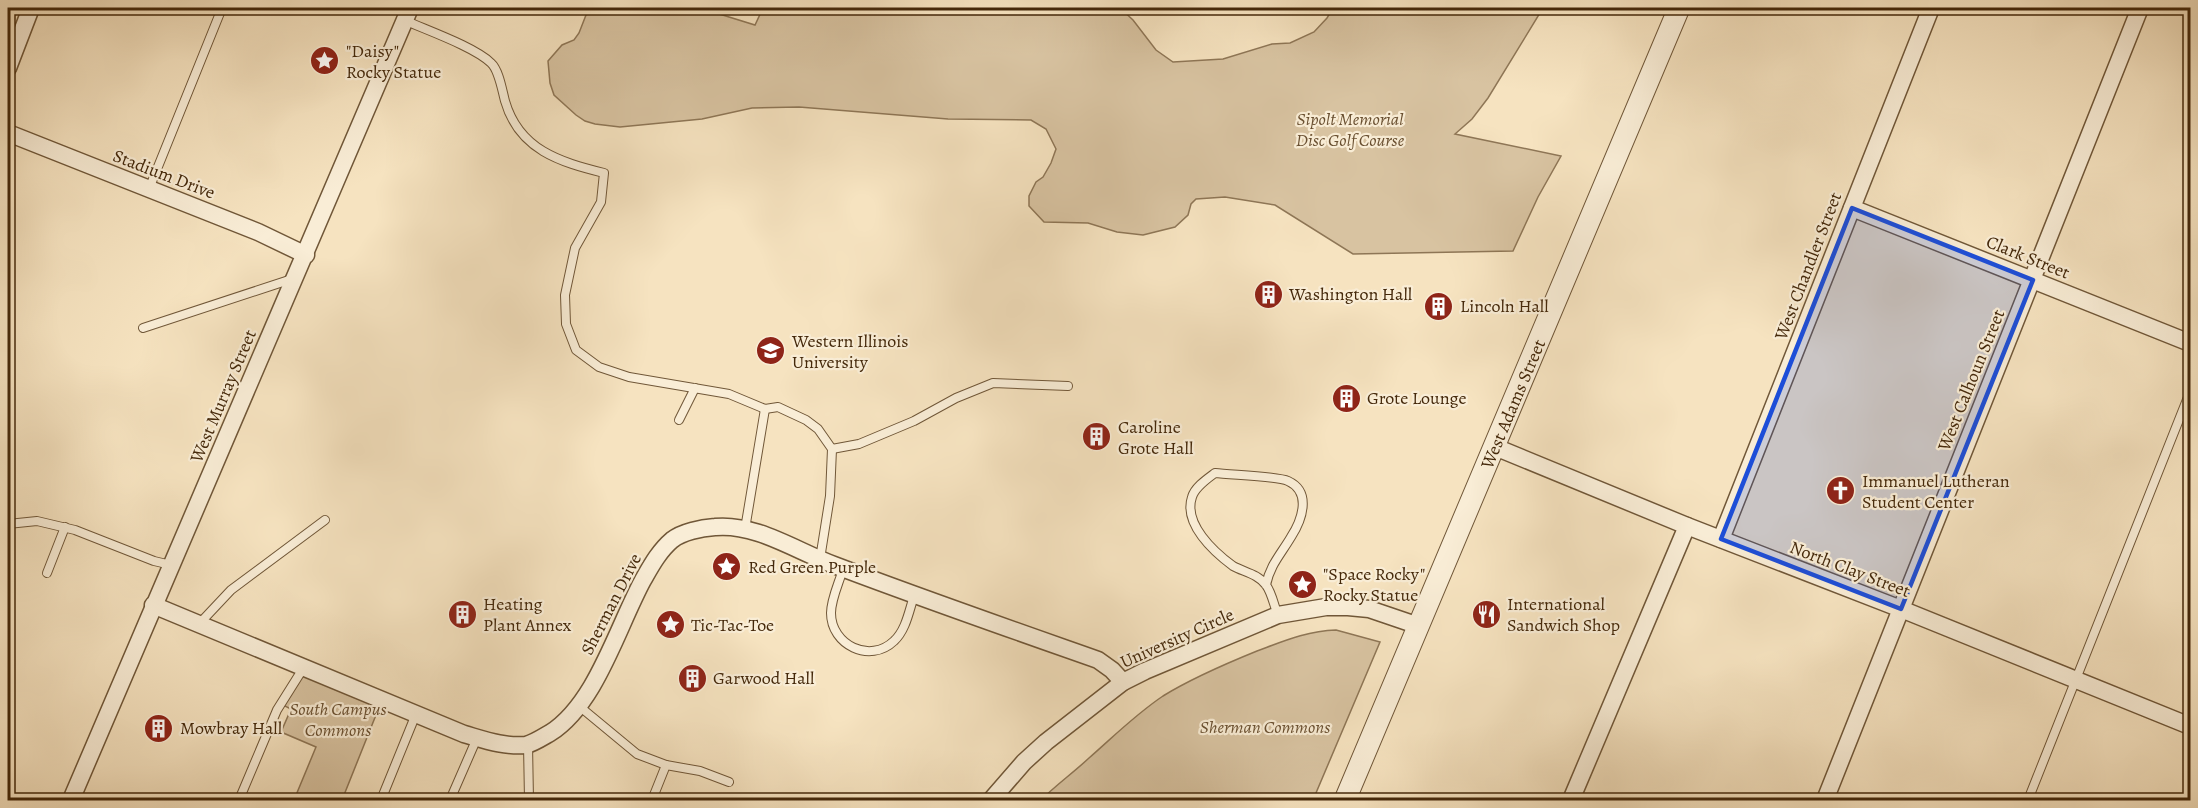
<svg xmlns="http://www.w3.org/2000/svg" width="2198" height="808" font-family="Alegreya,serif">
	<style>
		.green { fill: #d8c3a1; stroke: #8e7656; stroke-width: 1.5 }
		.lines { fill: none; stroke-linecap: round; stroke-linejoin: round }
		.service-casing { stroke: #705738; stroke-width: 10 }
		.minor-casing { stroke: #705738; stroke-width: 19 }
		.tertiary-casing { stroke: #705738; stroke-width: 23 }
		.service { stroke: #f9edd6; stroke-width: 8 }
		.minor { stroke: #f9edd6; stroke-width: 16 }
		.tertiary { stroke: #f9edd6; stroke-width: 21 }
		.marked { fill: #1d4ed8; fill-opacity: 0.2; stroke: #1d4ed8; stroke-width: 4.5; stroke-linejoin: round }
		.labels { text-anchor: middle; stroke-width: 4.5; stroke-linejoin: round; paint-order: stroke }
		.poi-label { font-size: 18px; fill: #44280a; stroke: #f9edd6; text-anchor: start }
		.park-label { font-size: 18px; font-style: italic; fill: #694f30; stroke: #f9edd6 }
		.street-label { font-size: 18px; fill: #44280a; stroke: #f9edd6 }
	</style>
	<rect width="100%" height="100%" fill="#f6e3c0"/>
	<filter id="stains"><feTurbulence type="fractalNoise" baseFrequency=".00333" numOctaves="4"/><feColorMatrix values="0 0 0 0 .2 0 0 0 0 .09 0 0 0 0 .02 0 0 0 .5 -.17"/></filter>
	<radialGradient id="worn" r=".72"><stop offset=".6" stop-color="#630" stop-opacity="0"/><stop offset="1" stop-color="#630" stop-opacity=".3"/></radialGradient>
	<g class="green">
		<polygon points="597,8 700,8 755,25 763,8 1120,8 1133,20 1156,50 1173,62 1223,59 1272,44 1290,43 1314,32 1327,18 1333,8 1543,8 1488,98 1472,119 1455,134 1561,156 1538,197 1513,251 1353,254 1275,205 1225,197 1196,199 1191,204 1188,215 1175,227 1143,235 1117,232 1088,223 1044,222 1029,206 1029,196 1036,182 1043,177 1051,163 1056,149 1046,129 1031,120 948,119 799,107 752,108 702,119 620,127 595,124 585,121 576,115 554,95 550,83 548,61 562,45 574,40 579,33 586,15"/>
		<path d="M 1336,630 L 1380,642 L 1313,800 L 1041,800 C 1056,785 1073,773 1089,758 C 1113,737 1136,714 1163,696 C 1192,678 1225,664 1257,651 C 1284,641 1307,631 1336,630 Z"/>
		<polygon points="304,667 382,700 342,800 294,800 316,747 281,732 291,709 281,704"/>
	</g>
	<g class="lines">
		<defs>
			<g id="service">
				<path d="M 404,20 C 426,30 475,47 491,63 C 499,70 502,90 505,101 C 519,150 560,162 604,173 L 601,202 L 575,248 L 565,295 L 566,324 L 576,350 L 599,367 L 629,377 L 729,394 L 765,409 L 778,407 L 806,420 L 818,429 L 832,449 L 830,496 L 820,559"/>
				<polyline points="149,189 222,8"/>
				<polyline points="143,328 292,279"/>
				<polyline points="679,420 695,388"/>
				<polyline points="832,449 859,444 914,421 956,398 993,383 1068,386"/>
				<polyline points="8,524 37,521 75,530 154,561 171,565"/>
				<polyline points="745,529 765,409"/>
				<path d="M 843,569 C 839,583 831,599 831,613 C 831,645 870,664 894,641 C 906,630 909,611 914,596"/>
				<polyline points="47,573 65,527"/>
				<path d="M 1266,585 C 1270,565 1281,554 1291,537 C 1302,520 1312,492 1288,481 C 1277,476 1230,475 1215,473 C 1207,479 1195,487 1192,497 C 1183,524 1214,552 1233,566 C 1244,572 1258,574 1266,585 C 1272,593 1274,606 1278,615"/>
				<polyline points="199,624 231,590 325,520"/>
				<polyline points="579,706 637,754 666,765 652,800"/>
				<polyline points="528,744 529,800"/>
				<polyline points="666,765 700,771 729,782"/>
				<polyline points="239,800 277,710 304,667"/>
				<polyline points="381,800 416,714"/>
				<polyline points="450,800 477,738"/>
				<polyline points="2028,800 2190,392"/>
			</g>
			<g id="minor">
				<polyline points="8,68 31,8"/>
				<polyline points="8,133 258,232 306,255"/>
				<polyline points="1852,208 2190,343"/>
				<polyline points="1495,447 1687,526 1901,609 2190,726"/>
				<polyline points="1721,539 1931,8"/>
				<path d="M 153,605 L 464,734 C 485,740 504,747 526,745 C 534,743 543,737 550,733 C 596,704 617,628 643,580 C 651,566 659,551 672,540 C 682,532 701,528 715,527 C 756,523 796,551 834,565 C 921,598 1010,629 1098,660 L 1112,670 L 1123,682"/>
				<polyline points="71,800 410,8"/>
				<polyline points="991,800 1024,762 1046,742 1123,682 1145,671 1278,615 1326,607 1348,607 1369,609 1419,626"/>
				<polyline points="1571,800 1687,526"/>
				<polyline points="1825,800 2140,8"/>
			</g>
			<polyline id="tertiary" points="1345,800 1679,8"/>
		</defs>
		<use href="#service" class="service-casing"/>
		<use href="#minor" class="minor-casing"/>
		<use href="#tertiary" class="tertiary-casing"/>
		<use href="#service" class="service"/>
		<use href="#minor" class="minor"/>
		<use href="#tertiary" class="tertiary"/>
	</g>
	<path class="marked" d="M 1852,208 L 2033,280 L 1901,609 L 1721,539 Z"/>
	<defs>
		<symbol id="sight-disc" viewBox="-11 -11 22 22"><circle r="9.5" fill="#8f2418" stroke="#f9edd6"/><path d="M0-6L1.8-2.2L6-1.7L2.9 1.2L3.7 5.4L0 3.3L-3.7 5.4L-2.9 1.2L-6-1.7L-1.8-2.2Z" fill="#fff"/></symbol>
		<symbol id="building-disc" viewBox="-11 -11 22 22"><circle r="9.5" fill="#8f2418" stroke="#f9edd6"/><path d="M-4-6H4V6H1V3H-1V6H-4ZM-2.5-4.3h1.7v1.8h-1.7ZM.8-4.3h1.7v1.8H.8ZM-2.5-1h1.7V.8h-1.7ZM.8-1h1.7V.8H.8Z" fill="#fff"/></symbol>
		<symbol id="university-disc" viewBox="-11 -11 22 22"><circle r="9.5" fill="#8f2418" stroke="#f9edd6"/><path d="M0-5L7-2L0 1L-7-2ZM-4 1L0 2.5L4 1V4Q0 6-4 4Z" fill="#fff"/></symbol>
		<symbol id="church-disc" viewBox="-11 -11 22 22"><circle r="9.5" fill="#8f2418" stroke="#f9edd6"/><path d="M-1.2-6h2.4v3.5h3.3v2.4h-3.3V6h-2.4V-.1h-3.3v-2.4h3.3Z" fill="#fff"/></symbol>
		<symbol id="restaurant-disc" viewBox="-11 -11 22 22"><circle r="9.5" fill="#8f2418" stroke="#f9edd6"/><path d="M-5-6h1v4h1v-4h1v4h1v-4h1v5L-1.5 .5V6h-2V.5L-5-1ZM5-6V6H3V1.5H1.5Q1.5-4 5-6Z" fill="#fff"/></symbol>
	</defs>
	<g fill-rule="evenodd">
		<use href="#sight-disc" x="308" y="44" width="33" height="33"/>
		<use href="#building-disc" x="1252" y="278" width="33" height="33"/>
		<use href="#building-disc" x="1422" y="290" width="33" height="33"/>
		<use href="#university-disc" x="754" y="334" width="33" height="33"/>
		<use href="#building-disc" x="1330" y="382" width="33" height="33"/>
		<use href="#building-disc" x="1080" y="420" width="33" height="33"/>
		<use href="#church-disc" x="1824" y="474" width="33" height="33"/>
		<use href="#sight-disc" x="710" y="550" width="33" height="33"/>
		<use href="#sight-disc" x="1286" y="568" width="33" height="33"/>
		<use href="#building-disc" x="446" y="598" width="33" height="33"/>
		<use href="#restaurant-disc" x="1470" y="598" width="33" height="33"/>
		<use href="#sight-disc" x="654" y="608" width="33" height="33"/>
		<use href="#building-disc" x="676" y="662" width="33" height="33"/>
		<use href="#building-disc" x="142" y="712" width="33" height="33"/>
	</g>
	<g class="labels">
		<g class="poi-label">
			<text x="346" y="57">"Daisy"<tspan x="346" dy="21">Rocky Statue</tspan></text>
			<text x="1289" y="300">Washington Hall</text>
			<text x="1460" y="312">Lincoln Hall</text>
			<text x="792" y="347">Western Illinois<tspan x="792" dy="21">University</tspan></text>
			<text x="1367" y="404">Grote Lounge</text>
			<text x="1118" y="433">Caroline<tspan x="1118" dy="21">Grote Hall</tspan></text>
			<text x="1862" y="487">Immanuel Lutheran<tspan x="1862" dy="21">Student Center</tspan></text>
			<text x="748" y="573">Red Green Purple</text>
			<text x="1323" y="580">"Space Rocky"<tspan x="1323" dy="21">Rocky Statue</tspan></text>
			<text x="483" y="610">Heating<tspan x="483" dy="21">Plant Annex</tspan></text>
			<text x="1507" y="610">International<tspan x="1507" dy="21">Sandwich Shop</tspan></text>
			<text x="691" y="631">Tic-Tac-Toe</text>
			<text x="713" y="684">Garwood Hall</text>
			<text x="180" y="734">Mowbray Hall</text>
		</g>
		<g class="park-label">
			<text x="1350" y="125">Sipolt Memorial<tspan x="1350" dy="21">Disc Golf Course</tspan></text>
			<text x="338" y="715">South Campus<tspan x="338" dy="21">Commons</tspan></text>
			<text x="1265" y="733">Sherman Commons</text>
		</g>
		<g class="street-label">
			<text transform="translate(164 174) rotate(21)" y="6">Stadium Drive</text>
			<text transform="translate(2028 257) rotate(22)" y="6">Clark Street</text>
			<text transform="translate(1808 266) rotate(-69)" y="6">West Chandler Street</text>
			<text transform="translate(1971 380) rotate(-68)" y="6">West Calhoun Street</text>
			<text transform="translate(223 396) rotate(-67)" y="6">West Murray Street</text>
			<text transform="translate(1513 404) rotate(-67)" y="6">West Adams Street</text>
			<text transform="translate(1850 569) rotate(21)" y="6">North Clay Street</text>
			<text transform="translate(611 604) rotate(-63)" y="6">Sherman Drive</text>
			<text transform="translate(1177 638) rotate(-24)" y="6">University Circle</text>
		</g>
	</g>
	<rect width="2198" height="808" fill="none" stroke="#f6e3c0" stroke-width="30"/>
	<rect x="9" y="9" width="2180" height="790" fill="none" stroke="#44280a" stroke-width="3"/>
	<rect x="15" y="15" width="2168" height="778" fill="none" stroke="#44280a" stroke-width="1.5"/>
	<rect width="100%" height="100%" filter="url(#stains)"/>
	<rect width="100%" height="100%" fill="url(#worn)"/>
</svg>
